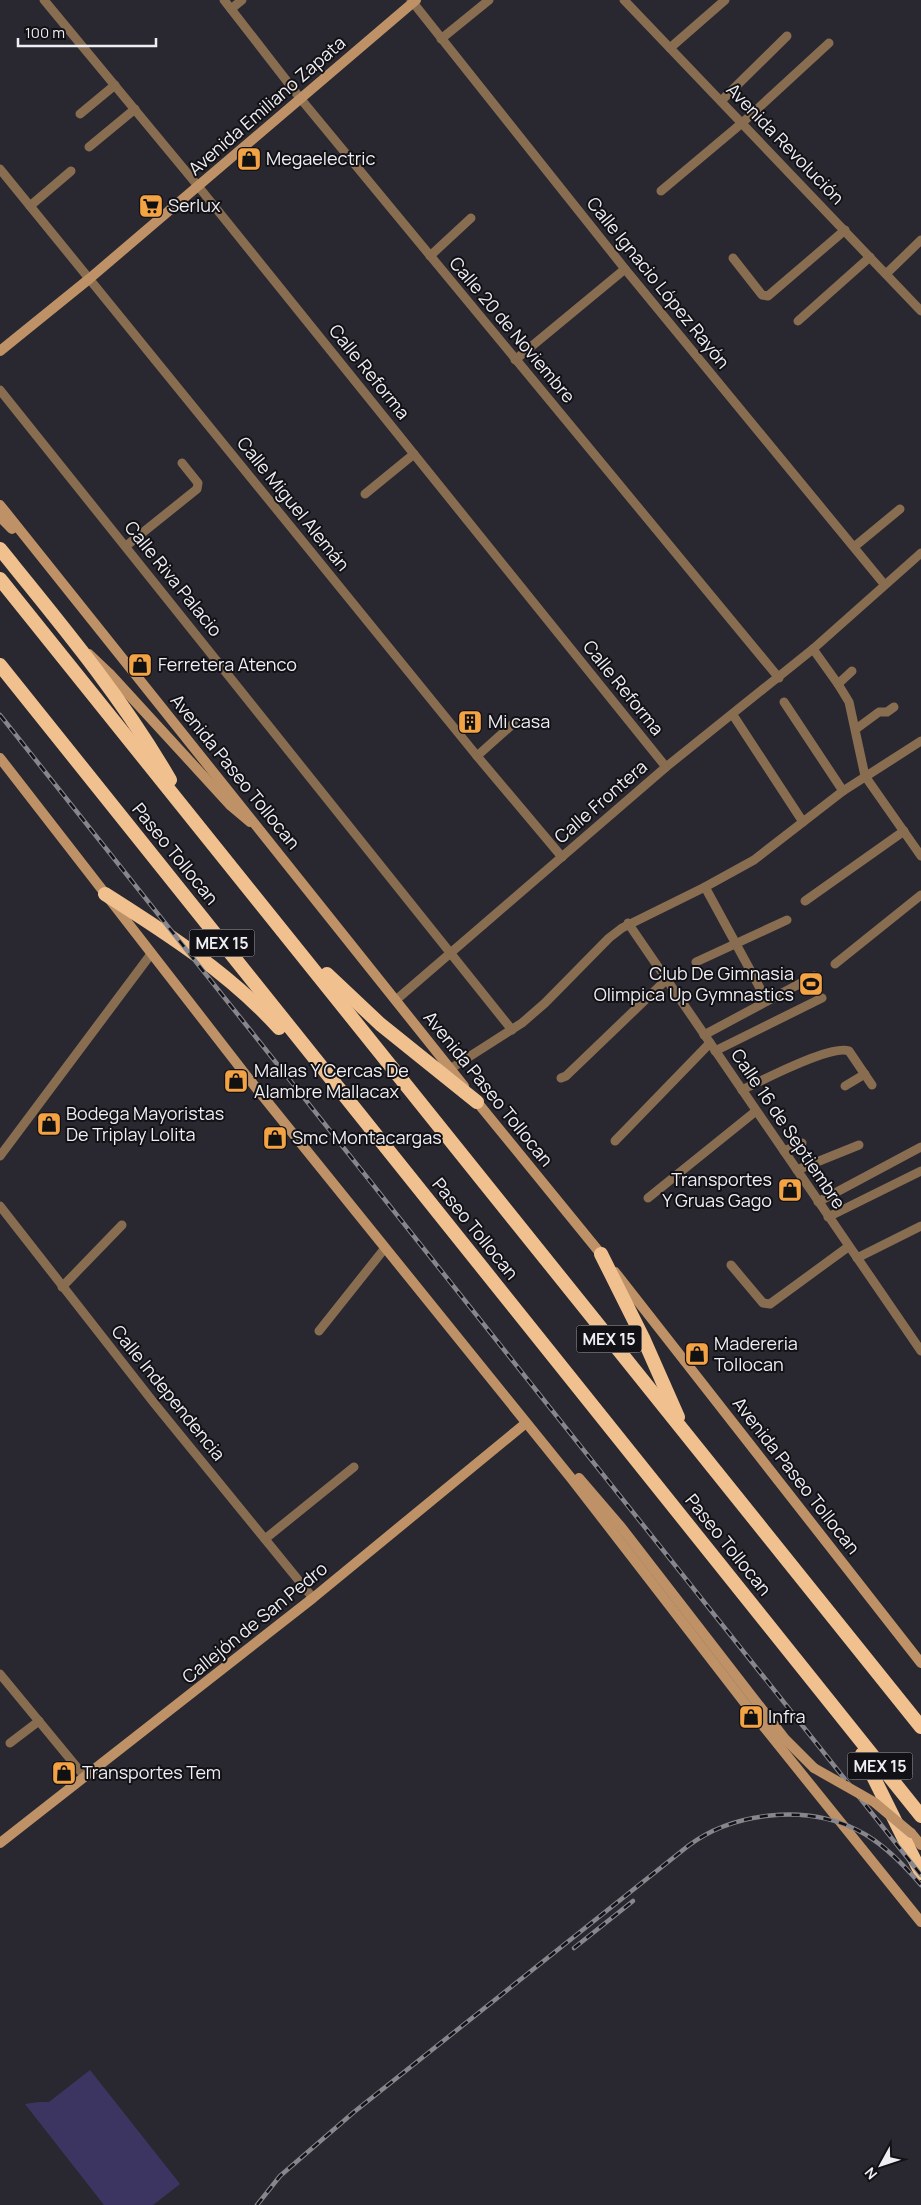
<svg xmlns="http://www.w3.org/2000/svg" width="921" height="2205" font-family="Manrope,sans-serif">
	<style>
		.green { fill: #3d3561 }
		.lines { fill: none; stroke-linecap: round; stroke-linejoin: round }
		.minor { stroke: #886d51; stroke-width: 9 }
		.secondary { stroke: #be9266; stroke-width: 10 }
		.trunk { stroke: #f0c08e; stroke-width: 14 }
		.rail-casing { stroke: #87868d; stroke-width: 4.5 }
		.rail { stroke: #121115; stroke-width: 2.5; stroke-dasharray: 8; stroke-linecap: butt }
		.secondary-bridge { stroke: #be9266; stroke-width: 10 }
		.labels { text-anchor: middle; stroke-width: 4; stroke-linejoin: round; paint-order: stroke }
		.shield { fill: #121115; stroke: #adacb1; stroke-width: 1 }
		.shield-label { font-size: 16px; font-weight: bold; fill: #efeef4 }
		.street-label { font-size: 18px; fill: #efeef4; stroke: #121115 }
		.poi-label { font-size: 18px; fill: #efeef4; stroke: #121115; text-anchor: start }
	</style>
	<rect width="100%" height="100%" fill="#292830"/>
	<polygon class="green" points="90,2070 180,2184 153,2205 104,2205 25,2104 39,2102 49,2102"/>
	<g class="lines">
		<g class="minor">
			<polyline points="44,0 198,186 666,767"/>
			<polyline points="224,0 300,98 779,678"/>
			<polyline points="411,0 625,269 884,584"/>
			<polyline points="624,0 921,311"/>
			<polyline points="231,9 242,0"/>
			<polyline points="441,39 489,0"/>
			<polyline points="670,48 725,0"/>
			<polyline points="721,101 787,36"/>
			<polyline points="80,114 115,85"/>
			<polyline points="89,147 135,109"/>
			<polyline points="0,169 477,756 562,857"/>
			<polyline points="661,191 742,123 829,43"/>
			<polyline points="30,206 71,171"/>
			<polyline points="430,256 471,218"/>
			<polyline points="733,258 762,295 768,296 845,230"/>
			<polyline points="886,274 921,240"/>
			<polyline points="798,321 870,257"/>
			<polyline points="515,360 625,269"/>
			<polyline points="0,390 512,1030"/>
			<polyline points="365,494 414,454"/>
			<polyline points="126,546 197,489 198,483 182,463"/>
			<polyline points="854,547 900,509"/>
			<polyline points="813,649 838,684 849,702 865,776 921,856"/>
			<polyline points="838,684 852,671"/>
			<polyline points="784,702 843,791"/>
			<polyline points="733,715 803,822"/>
			<polyline points="856,729 879,712 887,712 894,707"/>
			<polyline points="477,756 514,723"/>
			<polyline points="705,887 767,1001"/>
			<polyline points="805,901 904,831"/>
			<polyline points="628,923 921,1351"/>
			<polyline points="696,962 787,920"/>
			<polyline points="835,964 921,895"/>
			<polyline points="396,1000 666,767 813,649 921,553"/>
			<polyline points="704,1035 814,976"/>
			<polyline points="715,1051 822,998"/>
			<polyline points="450,1069 522,1023 545,1003 609,938 622,928 705,887 754,860 843,791 921,741"/>
			<polyline points="561,1078 566,1076 666,980"/>
			<polyline points="845,1086 865,1074"/>
			<path d="M 742,1090 C 761,1081 831,1044 849,1051 L 872,1085"/>
			<polyline points="615,1141 710,1043"/>
			<polyline points="784,1151 802,1143"/>
			<polyline points="0,1156 151,954"/>
			<polyline points="797,1170 859,1145"/>
			<polyline points="648,1198 756,1111"/>
			<polyline points="818,1202 921,1147"/>
			<polyline points="0,1206 154,1403 313,1598"/>
			<polyline points="828,1217 921,1171"/>
			<polyline points="857,1258 921,1226"/>
			<polyline points="731,1265 763,1303 770,1304 848,1247"/>
			<polyline points="62,1287 122,1225"/>
			<polyline points="319,1331 385,1248"/>
			<polyline points="265,1539 354,1467"/>
			<polyline points="0,1674 85,1777"/>
			<polyline points="10,1743 39,1721"/>
		</g>
		<g class="secondary">
			<polyline points="0,351 89,279 416,0"/>
			<polyline points="0,505 464,1086"/>
			<polyline points="0,517 12,529"/>
			<polyline points="89,654 109,673 231,806 250,822"/>
			<polyline points="0,758 249,1079 571,1478 751,1711 921,1922"/>
			<polyline points="473,1097 605,1259"/>
			<polyline points="615,1272 921,1663"/>
			<polyline points="579,1478 621,1527 785,1739 814,1768"/>
			<polyline points="911,1833 921,1845"/>
			<polyline points="0,1843 313,1598 526,1423"/>
		</g>
		<g class="trunk">
			<path d="M 0,549 C 60,623 122,697 170,780"/>
			<polyline points="0,579 921,1727"/>
			<polyline points="0,665 921,1816"/>
			<path d="M 105,894 C 168,934 229,973 279,1028"/>
			<polyline points="327,974 380,1024 477,1102"/>
			<polyline points="601,1254 644,1340 678,1417"/>
			<polyline points="862,1754 921,1873"/>
		</g>
		<defs>
			<g id="rail">
				<polyline points="0,715 921,1875"/>
				<polyline points="574,1948 633,1901"/>
				<path d="M 257,2205 L 280,2176 L 354,2112 L 688,1846 C 733,1812 806,1804 857,1830 C 882,1842 903,1864 921,1885"/>
			</g>
		</defs>
		<use href="#rail" class="rail-casing"/>
		<use href="#rail" class="rail"/>
		<polyline class="secondary-bridge" points="814,1768 874,1802 911,1833"/>
	</g>
	<defs>
		<symbol id="shop-square" viewBox="-11 -11 22 22"><rect x="-9" y="-9" width="18" height="18" rx="4" fill="#f4a344" stroke="#121115"/><path d="M-5-2.5h2.3a2.7 3.5 0 0 1 5.4 0H5L5.5 6h-11ZM-1.5-2.5h3a1.5 2.3 0 0 0-3 0Z" fill="#111"/></symbol>
		<symbol id="supermarket-square" viewBox="-11 -11 22 22"><rect x="-9" y="-9" width="18" height="18" rx="4" fill="#f4a344" stroke="#121115"/><path d="M-6-5.5h2.5l.6 2H6L4.5 2H-2.5L-4.4-4H-6ZM-1.5 3.2a1.3 1.3 0 1 0 .1 0ZM3 3.2a1.3 1.3 0 1 0 .1 0Z" fill="#111"/></symbol>
		<symbol id="building-square" viewBox="-11 -11 22 22"><rect x="-9" y="-9" width="18" height="18" rx="4" fill="#f4a344" stroke="#121115"/><path d="M-4-6H4V6H1V3H-1V6H-4ZM-2.5-4.3h1.7v1.8h-1.7ZM.8-4.3h1.7v1.8H.8ZM-2.5-1h1.7V.8h-1.7ZM.8-1h1.7V.8H.8Z" fill="#111"/></symbol>
		<symbol id="stadium-square" viewBox="-11 -11 22 22"><rect x="-9" y="-9" width="18" height="18" rx="4" fill="#f4a344" stroke="#121115"/><path d="M0-5a6.5 5 0 1 0 0 10a6.5 5 0 1 0 0-10ZM-3.5-1.8h7v3.6h-7Z" fill="#111"/></symbol>
	</defs>
	<g fill-rule="evenodd">
		<use href="#shop-square" x="235" y="145" width="28" height="28"/>
		<use href="#supermarket-square" x="137" y="192" width="28" height="28"/>
		<use href="#shop-square" x="126" y="651" width="28" height="28"/>
		<use href="#building-square" x="456" y="708" width="28" height="28"/>
		<use href="#stadium-square" x="797" y="970" width="28" height="28"/>
		<use href="#shop-square" x="222" y="1067" width="28" height="28"/>
		<use href="#shop-square" x="35" y="1110" width="28" height="28"/>
		<use href="#shop-square" x="261" y="1124" width="28" height="28"/>
		<use href="#shop-square" x="776" y="1176" width="28" height="28"/>
		<use href="#shop-square" x="683" y="1340" width="28" height="28"/>
		<use href="#shop-square" x="737" y="1703" width="28" height="28"/>
		<use href="#shop-square" x="50" y="1759" width="28" height="28"/>
	</g>
	<g class="labels">
		<g class="shield">
			<rect x="189.5" y="929.5" width="65" height="27" rx="4"/>
			<rect x="576.5" y="1325.5" width="65" height="27" rx="4"/>
			<rect x="847.5" y="1752.5" width="65" height="27" rx="4"/>
		</g>
		<g class="shield-label">
			<text x="222" y="949">MEX 15</text>
			<text x="609" y="1345">MEX 15</text>
			<text x="880" y="1772">MEX 15</text>
		</g>
		<g class="street-label">
			<text transform="translate(267 106) rotate(-41)" y="6">Avenida Emiliano Zapata</text>
			<text transform="translate(785 144) rotate(46)" y="6">Avenida Revolución</text>
			<text transform="translate(658 283) rotate(51)" y="6">Calle Ignacio López Rayón</text>
			<text transform="translate(512 330) rotate(50)" y="6">Calle 20 de Noviembre</text>
			<text transform="translate(369 372) rotate(51)" y="6">Calle Reforma</text>
			<text transform="translate(293 504) rotate(51)" y="6">Calle Miguel Alemán</text>
			<text transform="translate(173 579) rotate(51)" y="6">Calle Riva Palacio</text>
			<text transform="translate(623 688) rotate(51)" y="6">Calle Reforma</text>
			<text transform="translate(235 772) rotate(51)" y="6">Avenida Paseo Tollocan</text>
			<text transform="translate(601 802) rotate(-41)" y="6">Calle Frontera</text>
			<text transform="translate(175 854) rotate(51)" y="6">Paseo Tollocan</text>
			<text transform="translate(488 1089) rotate(51)" y="6">Avenida Paseo Tollocan</text>
			<text transform="translate(788 1129) rotate(56)" y="6">Calle 16 de Septiembre</text>
			<text transform="translate(475 1229) rotate(51)" y="6">Paseo Tollocan</text>
			<text transform="translate(168 1393) rotate(51)" y="6">Calle Independencia</text>
			<text transform="translate(796 1476) rotate(52)" y="6">Avenida Paseo Tollocan</text>
			<text transform="translate(728 1545) rotate(51)" y="6">Paseo Tollocan</text>
			<text transform="translate(255 1623) rotate(-39)" y="6">Callejón de San Pedro</text>
		</g>
		<g class="poi-label">
			<text x="266" y="165">Megaelectric</text>
			<text x="168" y="212">Serlux</text>
			<text x="158" y="671">Ferretera Atenco</text>
			<text x="488" y="728">Mi casa</text>
			<text x="794" y="980" text-anchor="end">Club De Gimnasia<tspan x="794" dy="21">Olimpica Up Gymnastics</tspan></text>
			<text x="254" y="1077">Mallas Y Cercas De<tspan x="254" dy="21">Alambre Mallacax</tspan></text>
			<text x="66" y="1120">Bodega Mayoristas<tspan x="66" dy="21">De Triplay Lolita</tspan></text>
			<text x="292" y="1144">Smc Montacargas</text>
			<text x="772" y="1186" text-anchor="end">Transportes<tspan x="772" dy="21">Y Gruas Gago</tspan></text>
			<text x="714" y="1350">Madereria<tspan x="714" dy="21">Tollocan</tspan></text>
			<text x="768" y="1723">Infra</text>
			<text x="82" y="1779">Transportes Tem</text>
		</g>
	</g>
	<g transform="translate(881 2165) rotate(230)" stroke="#121115" stroke-width="4" paint-order="stroke">
	<path d="M0-4L9 19L0 12L-9 19Z" fill="#efeef4"/>
	<text y="-8" font-size="14" font-weight="bold" text-anchor="middle" fill="#efeef4">N</text>
	</g>
	<path d="M18 38v8h138v-8" fill="none" stroke="#efeef4" stroke-width="2.5"/>
	<text x="25" y="38" font-size="15" fill="#efeef4" stroke="#121115" stroke-width="4" paint-order="stroke">100 m</text>
</svg>
